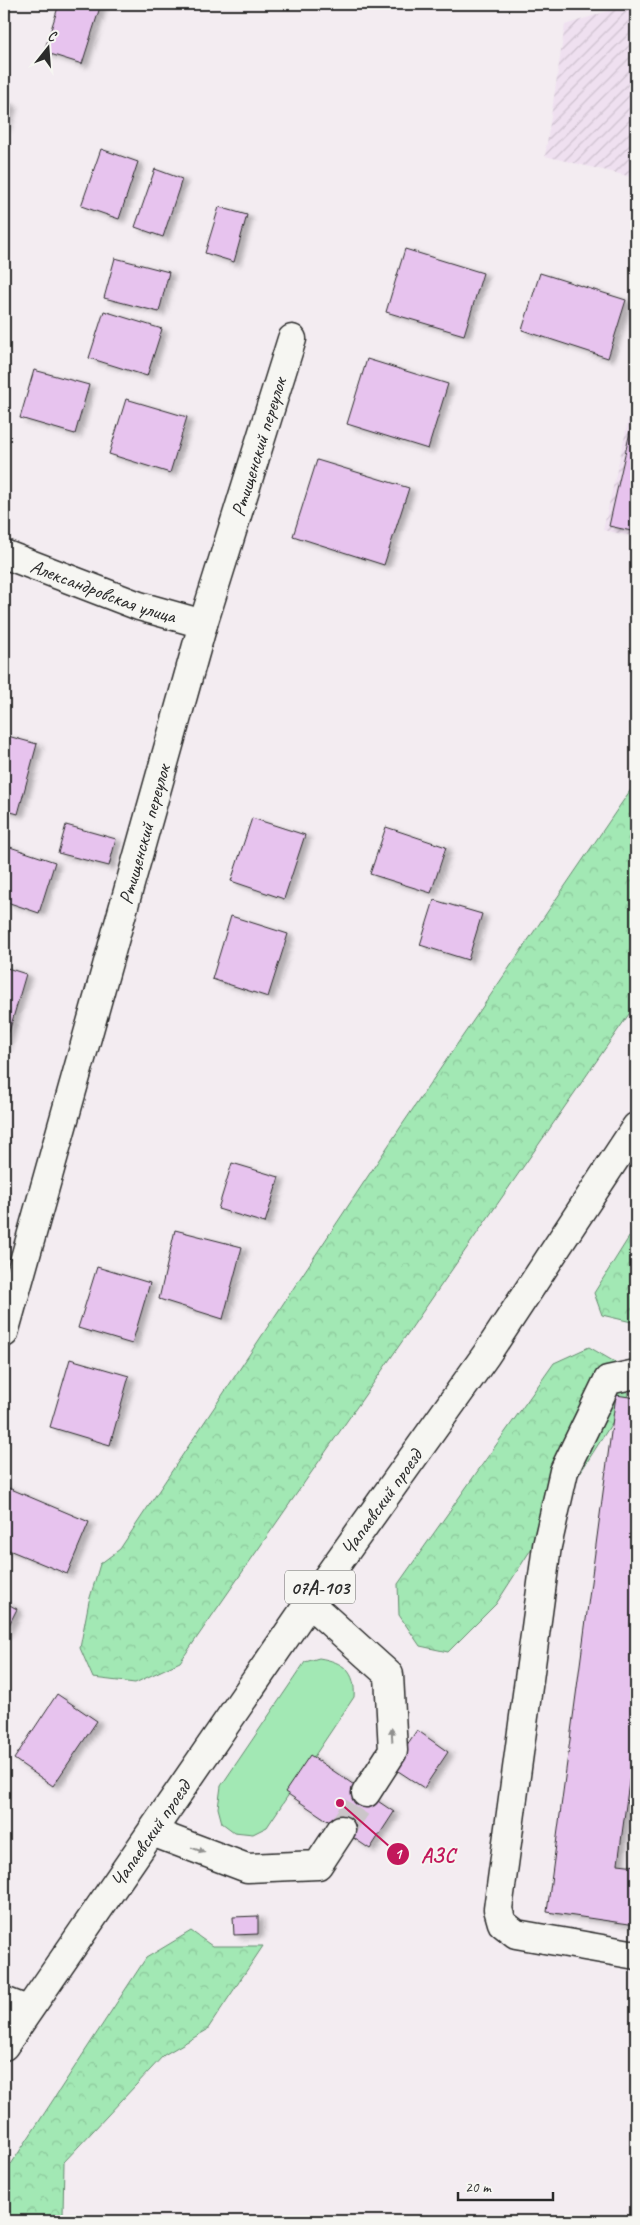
<svg xmlns="http://www.w3.org/2000/svg" width="640" height="2225" font-family="Caveat,sans-serif">
	<style>
		.industrial { fill: url(#industrial-furrows) }
		.green { fill: #a2e8b4; stroke: #668a70 }
		.forest { fill: url(#forest-crowns); stroke: #668a70 }
		.building { fill: #e7c3ee; stroke: #2b2b2b; filter: url(#shadow) }
		.lines { fill: none; stroke-linecap: round; stroke-linejoin: round }
		.minor-tunnel { stroke: #cbc5c9; stroke-width: 28; stroke-dasharray: 28 14; stroke-linecap: butt }
		.minor-casing { stroke: #2b2b2b; stroke-width: 31 }
		.major-casing { stroke: #2b2b2b; stroke-width: 31 }
		.minor { stroke: #f6f6f2; stroke-width: 28 }
		.major { stroke: #f6f6f2; stroke-width: 28 }
		.oneway { fill: #90908e }
		.labels { text-anchor: middle; stroke-width: 4; stroke-linejoin: round; paint-order: stroke }
		.shield { fill: #f6f6f2; stroke: #686867; stroke-width: 1 }
		.shield-label { font-size: 19px; font-weight: bold; fill: #2b2b2b }
		.street-label { font-size: 20px; fill: #2b2b2b; stroke: #f6f6f2 }
		.leader { fill: none; stroke: #c2185b; stroke-width: 2 }
		.callout-dot { fill: #c2185b; stroke: #f6f6f2; stroke-width: 2 }
		.mark-label { font-size: 15px; text-anchor: middle; font-weight: bold; fill: #fff }
		.callout-label { font-size: 21px; text-anchor: middle; font-weight: bold; fill: #c2185b; stroke: #f6f6f2; stroke-width: 4; stroke-linejoin: round; paint-order: stroke }
	</style>
	<defs>
		<pattern id="industrial-furrows" width="10" height="10" patternUnits="userSpaceOnUse" patternTransform="scale(1.25)"><rect width="10" height="10" fill="#efe0f0"/><path d="M-1 1l2-2M0 10L10 0M9 11l2-2" fill="none" stroke="#cdc0ce"/></pattern>
		<pattern id="forest-crowns" width="20" height="18" patternUnits="userSpaceOnUse" patternTransform="scale(1.25)"><rect width="20" height="18" fill="#a2e8b4"/><path d="M2 6a3 3 0 1 1 6 0M12 15a3 3 0 1 1 6 0" fill="none" stroke="#8cc79b"/></pattern>
		<filter id="shadow"><feDropShadow dx="5.5" dy="3" stdDeviation="2.5" flood-color="#0004"/></filter>
	</defs>
	<rect width="100%" height="100%" fill="#f3ecf1"/>
	<filter id="ink" filterUnits="userSpaceOnUse"><feTurbulence type="fractalNoise" baseFrequency=".02" numOctaves="2"/><feDisplacementMap in="SourceGraphic" scale="10" xChannelSelector="R" yChannelSelector="G"/><feConvolveMatrix kernelMatrix="1 2 1 2 8 2 1 2 1" color-interpolation-filters="sRGB"/></filter>
	<g filter="url(#ink)">
		<g class="industrial">
			<polygon points="629,4 636,4 636,178 545,156 565,25"/>
			<polygon points="636,388 636,537 603,530"/>
		</g>
		<path class="green" d="M 319,1658 C 344,1662 356,1672 354,1697 L 267,1827 L 253,1834 L 234,1832 L 222,1823 L 218,1808 L 221,1786 L 305,1662 Z"/>
		<g class="forest">
			<polygon points="636,782 636,1004 180,1662 135,1683 93,1678 80,1648 89,1601 100,1564 120,1549 402,1125"/>
			<polygon points="636,1226 636,1323 602,1315 594,1293"/>
			<polygon points="589,1347 625,1368 628,1398 496,1604 448,1652 420,1646 399,1615 398,1584 554,1363"/>
			<polygon points="191,1931 212,1946 263,1946 207,2030 164,2055 64,2162 63,2215 60,2221 4,2221 4,2175 146,1958"/>
		</g>
		<g class="building">
			<polygon points="59,4 101,4 82,64 44,52"/>
			<polygon points="4,102 11,104 4,129"/>
			<polygon points="101,149 138,162 119,219 81,206"/>
			<polygon points="155,169 182,179 163,237 135,227"/>
			<polygon points="219,207 247,215 234,262 205,253"/>
			<polygon points="405,249 483,273 464,335 386,312"/>
			<polygon points="115,258 169,272 159,312 104,298"/>
			<polygon points="540,273 626,300 608,358 522,330"/>
			<polygon points="104,311 162,329 147,376 89,358"/>
			<polygon points="367,359 448,384 428,449 347,424"/>
			<polygon points="34,370 89,385 75,434 20,418"/>
			<polygon points="126,399 187,417 170,473 109,454"/>
			<polygon points="636,405 636,532 609,526"/>
			<polygon points="317,460 409,488 384,565 293,536"/>
			<polygon points="4,735 37,744 18,814 4,810"/>
			<polygon points="252,818 305,835 284,899 231,881"/>
			<polygon points="66,825 116,839 109,866 58,853"/>
			<polygon points="386,827 446,847 431,893 370,874"/>
			<polygon points="4,845 55,862 39,913 4,901"/>
			<polygon points="434,900 482,914 468,960 420,945"/>
			<polygon points="231,916 288,934 268,997 212,979"/>
			<polygon points="4,967 26,974 4,1049"/>
			<polygon points="232,1163 279,1177 265,1223 218,1209"/>
			<polygon points="175,1230 242,1247 223,1319 159,1299"/>
			<polygon points="97,1267 150,1283 132,1344 78,1328"/>
			<polygon points="70,1359 129,1376 110,1445 50,1427"/>
			<polygon points="616,1395 636,1398 636,1730 618,1864 636,1866 636,1925 547,1912"/>
			<polygon points="4,1486 89,1522 67,1574 4,1548"/>
			<polygon points="4,1602 17,1609 4,1635"/>
			<polygon points="57,1694 97,1721 53,1786 14,1759"/>
			<polygon points="417,1730 448,1752 424,1788 392,1767"/>
			<polygon points="310,1755 394,1812 370,1849 285,1792"/>
			<polygon points="258,1916 258,1934 234,1935 233,1917"/>
		</g>
		<g class="lines">
			<polyline class="minor-tunnel" points="341,1830 366,1793"/>
			<defs>
				<g id="minor">
					<path id="s1" d="M 4,554 L 139,606 L 203,624"/>
					<path id="s2" d="M 4,1333 L 203,624 L 292,339"/>
					<polyline points="636,1374 608,1380 564,1471 547,1546 498,1909 502,1923 516,1934 636,1955"/>
					<polyline points="309,1603 389,1675 393,1751 366,1793"/>
					<polyline points="152,1832 247,1868 318,1865 341,1830"/>
					<polyline points="4,2001 27,2010"/>
				</g>
				<g id="major">
					<path id="s3" d="M 4,2046 L 309,1603 L 486,1355 L 636,1127"/>
				</g>
			</defs>
			<use href="#minor" class="minor-casing"/>
			<use href="#major" class="major-casing"/>
			<use href="#minor" class="minor"/>
			<use href="#major" class="major"/>
		</g>
		<defs><path id="oneway-solid" d="M-6-.8H1V-3.2L6.5 0L1 3.2V.8H-6Z" transform="scale(1.25)"/></defs>
		<g class="oneway">
			<use href="#oneway-solid" transform="translate(392 1735) rotate(-93)"/>
			<use href="#oneway-solid" transform="translate(198 1850) rotate(21)"/>
		</g>
	</g>
	<g class="labels">
		<rect class="shield" x="285" y="1570.5" width="70" height="33" rx="4"/>
		<g class="shield-label">
			<text x="320" y="1594">07А-103</text>
		</g>
		<g class="street-label">
			<text dy="7" stroke="none"><textPath href="#s2" startOffset="922">Ртищенский переулок</textPath></text>
			<text dy="7" stroke="none"><textPath href="#s1" startOffset="106">Александровская улица</textPath></text>
			<text dy="7" stroke="none"><textPath href="#s2" startOffset="518">Ртищенский переулок</textPath></text>
			<text dy="7" stroke="none"><textPath href="#s3" startOffset="662">Чапаевский проезд</textPath></text>
			<text dy="7" stroke="none"><textPath href="#s3" startOffset="258">Чапаевский проезд</textPath></text>
		</g>
	</g>
	<path class="leader" d="M340 1803L398 1854"/>
	<g class="callout-dot">
		<circle cx="340" cy="1803" r="5"/>
		<circle cx="398" cy="1854" r="12"/>
	</g>
	<g class="mark-label">
		<text x="398" y="1859">1</text>
	</g>
	<g class="callout-label">
		<text x="438" y="1862">АЗС</text>
	</g>
	<rect width="640" height="2225" fill="none" stroke="#f6f6f2" stroke-width="20"/>
	<rect x="10" y="10" width="620" height="2205" fill="none" stroke="#2b2b2b" stroke-width="2" filter="url(#ink)"/>
	<g transform="translate(48 48) rotate(17)" stroke="#f6f6f2" stroke-width="4" paint-order="stroke">
	<path d="M0-4L9 19L0 12L-9 19Z" fill="#2b2b2b"/>
	<text y="-8" font-size="14" font-weight="bold" text-anchor="middle" fill="#2b2b2b">С</text>
	</g>
	<path d="M458 2192v8h95v-8" fill="none" stroke="#2b2b2b" stroke-width="2.5"/>
	<text x="465" y="2192" font-size="15" fill="#2b2b2b" stroke="#f6f6f2" stroke-width="4" paint-order="stroke">20 m</text>
</svg>
